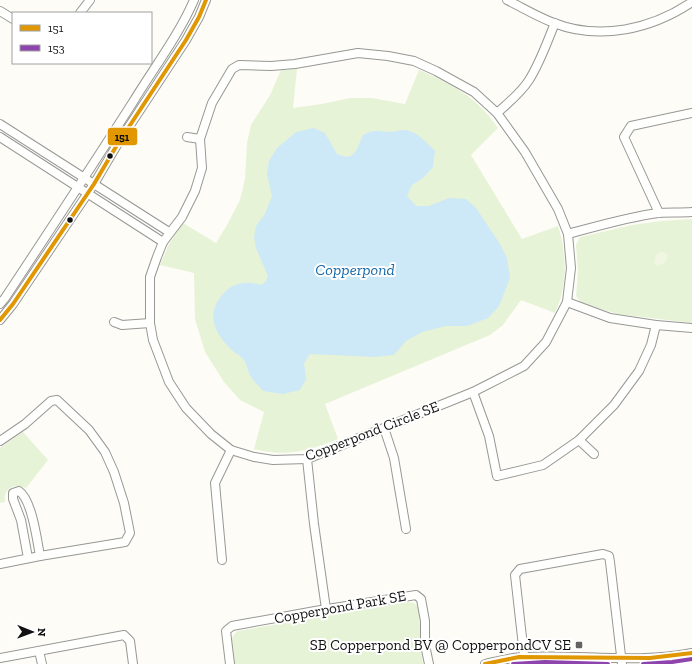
<svg xmlns="http://www.w3.org/2000/svg" width="692" height="664" font-family="'Zilla Slab',serif">
	<style>
		.green { fill: #e7f3d7 }
		.pitch { fill: #f0f6e1 }
		.water { fill: #cde8f7 }
		.lines { fill: none; stroke-linecap: round; stroke-linejoin: round }
		.minor-casing { stroke: #979795; stroke-width: 10 }
		.minor { stroke: #fffffe; stroke-width: 8 }
		.bus-1-casing { stroke: #fff; stroke-width: 7 }
		.bus-2-casing { stroke: #fff; stroke-width: 7 }
		.bus-1 { stroke: #e09702; stroke-width: 4 }
		.bus-2 { stroke: #8e44ad; stroke-width: 4 }
		.bus-dot { fill: #111; stroke: #fff; stroke-width: 1.5 }
		.poi-dot { fill: #646362; stroke: #fff; stroke-width: 1.5 }
		.labels { text-anchor: middle; stroke-width: 4; stroke-linejoin: round; paint-order: stroke }
		.street-label { font-size: 15px; fill: #111; stroke: #fff }
		.poi-label { font-size: 15px; fill: #111; stroke: #fff; text-anchor: end }
		.water-label { font-size: 16px; font-style: italic; fill: #1768a6; stroke: #fff }
		.line-badge { stroke: #fff; stroke-width: 1.5 }
		.pale-badge-label { font-size: 11px; text-anchor: middle; font-weight: bold; fill: #111 }
	</style>
	<rect width="100%" height="100%" fill="#fdfcf7"/>
	<g class="green">
		<path d="M 297,69 L 293,108 L 322,104 L 350,98 L 372,98 L 405,104 L 419,70 C 452,84 477,97 498,128 L 471,155 L 522,239 L 558,226 C 567,254 568,285 555,313 L 521,300 L 503,325 L 490,335 L 325,404 L 338,439 C 309,451 285,457 254,449 L 264,412 L 240,400 L 224,382 L 205,352 L 195,319 L 194,273 L 160,265 L 169,244 L 183,223 L 216,243 L 227,225 L 240,200 L 245,179 L 247,143 L 251,125 L 270,95 L 281,70 Z"/>
		<polygon points="692,219 692,323 618,314 581,303 576,296 578,271 576,245 580,237 632,225 661,221"/>
		<path d="M 23,432 L 48,460 L 26,488 C 15,483 3,487 5,502 L 0,503 L 0,448 Z"/>
		<path d="M 408,602 L 414,603 L 418,607 L 420,625 L 420,645 L 423,664 L 234,664 C 232,653 227,638 238,631 Z"/>
	</g>
	<path class="pitch" d="M 660,252 L 667,253 C 669,261 663,265 656,266 L 654,263 L 656,255 Z"/>
	<path class="water" d="M 314,128 L 325,133 L 337,154 L 346,157 L 351,156 L 356,151 L 363,135 C 378,128 376,132 391,132 C 395,132 399,130 403,130 C 416,130 426,142 435,151 L 433,167 L 423,178 L 412,185 L 407,196 L 416,206 L 429,206 L 449,198 L 466,199 L 476,208 L 500,244 L 507,258 L 510,278 L 499,306 L 488,318 L 467,326 L 446,326 L 422,332 L 406,341 L 394,355 L 374,357 L 310,354 L 304,363 L 306,379 L 300,390 L 283,394 L 263,391 C 259,386 254,382 251,377 C 248,372 247,365 244,360 C 240,355 234,353 230,348 C 211,330 206,309 227,290 C 236,282 249,281 261,285 L 266,281 L 268,276 L 256,248 L 254,237 L 256,226 L 265,214 L 272,196 L 267,174 L 269,161 L 277,148 L 296,132 Z"/>
	<g class="lines">
		<defs>
			<g id="minor">
				<path d="M 507,0 C 523,8 538,17 554,23 C 600,41 652,29 692,2"/>
				<polyline points="0,11 13,19"/>
				<polyline points="80,13 90,0"/>
				<polygon points="358,53 388,56 414,61 436,71 474,92 497,113 525,152 558,209 568,234 571,268 567,302 546,342 524,366 473,392 307,459 273,460 254,457 231,450 211,434 186,408 169,382 153,340 150,323 150,277 157,257 163,242 182,217 195,191 202,168 200,139 212,103 232,69 239,65 271,66 295,64"/>
				<path d="M 497,113 C 508,103 521,93 529,80 C 540,63 547,42 555,23"/>
				<polyline points="0,124 169,232"/>
				<polyline points="0,137 163,242"/>
				<polyline points="187,137 200,139"/>
				<polyline points="659,213 624,137 631,126 692,113"/>
				<path d="M 568,234 C 598,226 628,217 658,213 C 669,212 681,213 692,212"/>
				<polyline points="567,302 610,318 656,325 692,328"/>
				<path d="M 0,304 L 5,298 C 48,233 91,168 133,102 C 153,69 179,35 194,0"/>
				<polyline points="0,320 13,304 94,184 117,145 186,40 199,17 206,0"/>
				<polyline points="114,322 122,325 150,323"/>
				<polyline points="473,392 489,436 497,476 543,465 579,440 614,405 639,371 651,345 656,325"/>
				<polyline points="384,428 394,458 406,529"/>
				<polyline points="579,440 594,454"/>
				<polyline points="0,441 25,424 51,401 57,400 89,430 105,452 114,472 124,503 130,533 125,542 40,556 0,564"/>
				<polyline points="307,459 314,524 326,609"/>
				<path d="M 28,558 L 21,520 L 13,499 L 13,493 L 19,491 C 32,500 37,540 40,556"/>
				<polyline points="222,560 215,483 231,450"/>
				<polyline points="39,651 42,664"/>
				<polyline points="0,658 124,635 130,641 133,664"/>
				<polyline points="230,664 226,631 232,626 315,611 416,595 421,599 425,621 425,645 429,664"/>
				<path d="M 485,664 C 498,661 511,657 524,657 C 580,654 637,664 692,653"/>
				<polyline points="525,664 515,575 520,569 603,554 609,556 610,562 622,664"/>
			</g>
		</defs>
		<use href="#minor" class="minor-casing"/>
		<use href="#minor" class="minor"/>
		<defs>
			<g id="bus-1">
				<polyline points="0,320 13,304 94,184 117,145 186,40 199,17 206,0"/>
				<polyline points="485,664 519,657 650,658 692,653"/>
			</g>
			<g id="bus-2">
				<polyline points="513,664 545,662 608,664"/>
				<polyline points="643,664 672,662 692,659"/>
			</g>
		</defs>
		<use href="#bus-1" class="bus-1-casing"/>
		<use href="#bus-2" class="bus-2-casing"/>
		<use href="#bus-1" class="bus-1"/>
		<use href="#bus-2" class="bus-2"/>
	</g>
	<g class="bus-dot">
		<circle cx="110" cy="156" r="3.5"/>
		<circle cx="70" cy="220" r="3.5"/>
	</g>
	<rect class="poi-dot" x="575" y="641" width="8" height="8" rx="2"/>
	<g class="labels">
		<g class="street-label">
			<text transform="translate(372 431) rotate(-21)" y="5">Copperpond Circle SE</text>
			<text transform="translate(340 607) rotate(-10)" y="5">Copperpond Park SE</text>
		</g>
		<g class="poi-label">
			<text x="571" y="650">SB Copperpond BV @ CopperpondCV SE</text>
		</g>
		<g class="water-label">
			<text x="355" y="275">Copperpond</text>
		</g>
	</g>
	<rect class="line-badge" x="107" y="127" width="31" height="19" rx="4" fill="#e09702"/>
	<g class="pale-badge-label">
		<text x="122" y="141">151</text>
	</g>
	<rect x="12" y="12" width="140" height="52" fill="#ffffff" stroke="#a0a0a0"/>
	<rect x="20" y="25" width="20" height="6" fill="#e09702" stroke="#a0a0a0"/>
	<text x="48" y="32" font-size="12" fill="#111111">151</text>
	<rect x="20" y="45" width="20" height="6" fill="#8e44ad" stroke="#a0a0a0"/>
	<text x="48" y="52" font-size="12" fill="#111111">153</text>
	<g transform="translate(32 632) rotate(91)" stroke="#ffffff" stroke-width="3" paint-order="stroke">
	<path d="M0-3L7 15L0 10L-7 15Z" fill="#111111"/>
	<text y="-6" font-size="11" font-weight="bold" text-anchor="middle" fill="#111111">N</text>
	</g>
</svg>
